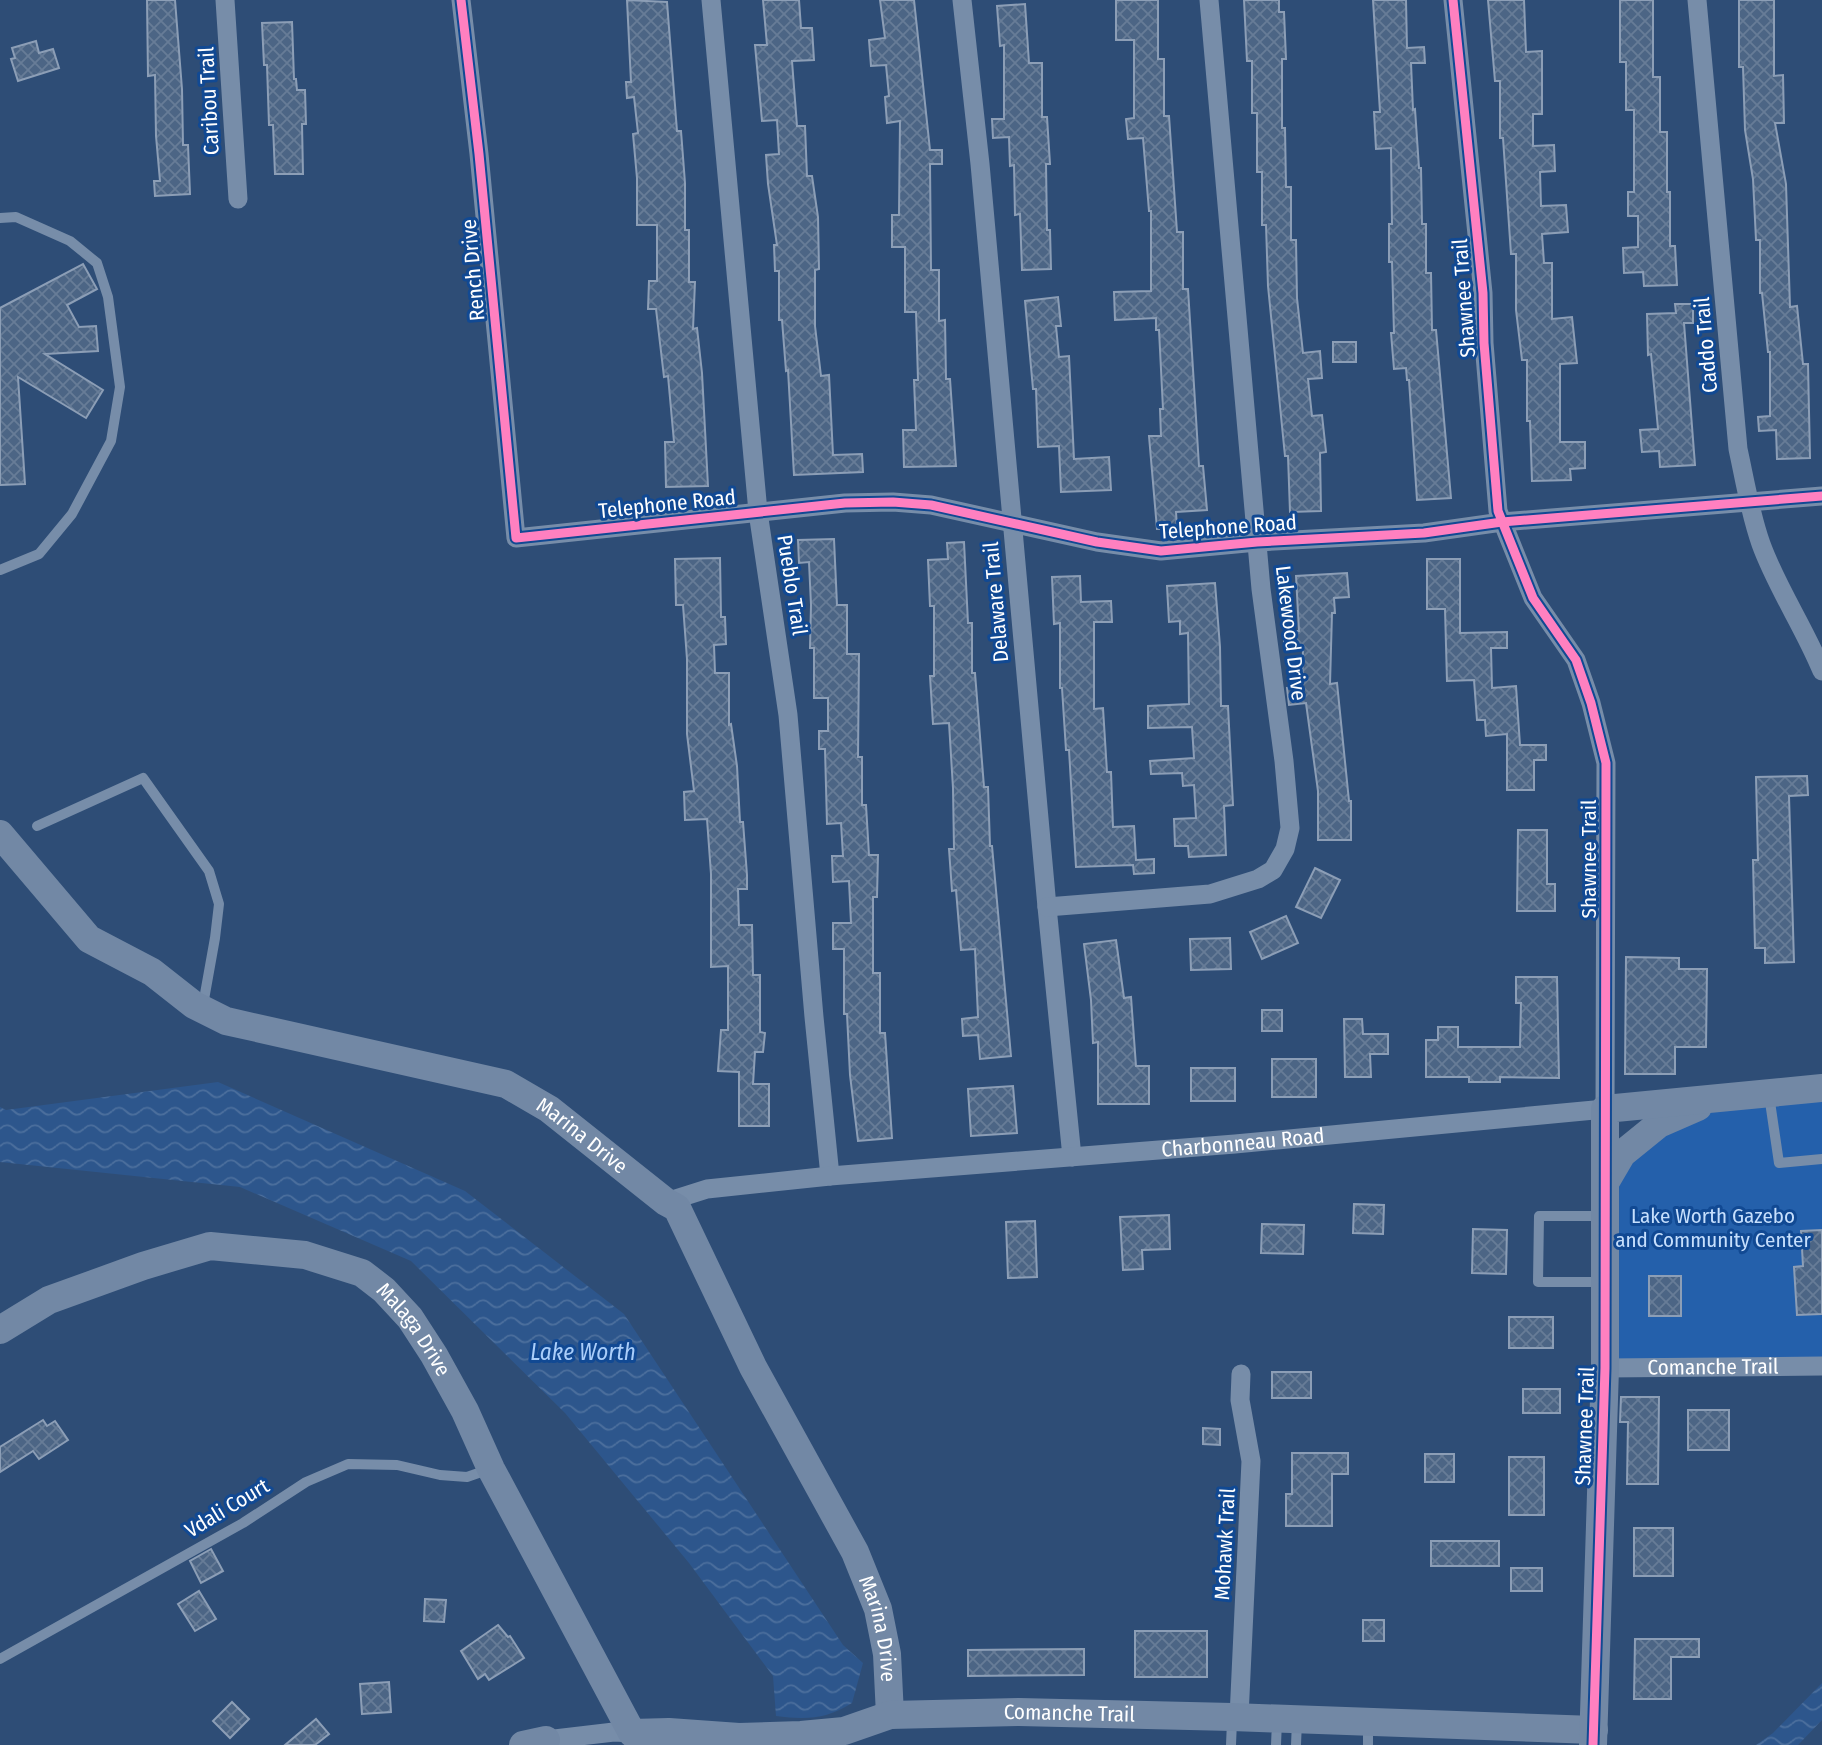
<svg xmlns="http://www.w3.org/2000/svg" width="1822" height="1745" font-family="'Fira Sans Condensed',sans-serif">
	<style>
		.green { fill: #2460ab }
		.water { fill: url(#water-waves) }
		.building { fill: url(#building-cross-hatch); stroke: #8c9eb6; stroke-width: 2 }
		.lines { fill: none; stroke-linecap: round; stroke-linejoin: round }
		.lane { stroke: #778da9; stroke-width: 10 }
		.street { stroke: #778da9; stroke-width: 19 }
		.secondary { stroke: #7288a5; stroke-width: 28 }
		.cycleway-casing { stroke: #114993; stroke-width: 13 }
		.cycleway { stroke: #ff80c0; stroke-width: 9 }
		.labels { text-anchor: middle; stroke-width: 6; stroke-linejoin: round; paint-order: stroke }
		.street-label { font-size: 21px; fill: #fff; stroke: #114993 }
		.park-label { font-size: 21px; fill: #c6dffd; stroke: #114993 }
		.water-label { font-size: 23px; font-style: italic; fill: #aacefa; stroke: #114993 }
	</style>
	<defs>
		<pattern id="water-waves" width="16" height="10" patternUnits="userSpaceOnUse" patternTransform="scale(1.75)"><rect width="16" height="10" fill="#2d568c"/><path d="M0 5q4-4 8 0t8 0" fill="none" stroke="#4c6f9d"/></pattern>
		<pattern id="building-cross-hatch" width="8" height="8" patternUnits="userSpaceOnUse" patternTransform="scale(1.75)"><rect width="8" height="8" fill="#4c6585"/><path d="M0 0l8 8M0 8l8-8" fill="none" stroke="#677c97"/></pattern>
	</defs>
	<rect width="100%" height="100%" fill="#2e4d76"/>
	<polygon class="green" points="1822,1088 1822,1365 1605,1368 1605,1183 1688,1111"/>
	<g class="water">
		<path d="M 218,1082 L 465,1191 L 624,1314 L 843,1645 L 863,1663 L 852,1703 C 827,1719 806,1720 776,1716 L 773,1676 L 689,1563 L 565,1413 L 411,1261 L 240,1187 L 0,1162 L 0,1107 L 6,1110 Z"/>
		<polygon points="1822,1683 1822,1720 1798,1745 1756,1745 1773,1733"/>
	</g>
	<g class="building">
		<polygon points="147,0 175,0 182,89 183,145 188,145 190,194 155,196 154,181 160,181 156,136 155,75 148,76"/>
		<polygon points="627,0 667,2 677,131 681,131 685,183 685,230 689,230 689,282 695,282 693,329 697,328 702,373 708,486 666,487 665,442 674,442 668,376 664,377 656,309 648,309 649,281 657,281 657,225 637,225 637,178 633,134 638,133 634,97 627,98 626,82 631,82"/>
		<polygon points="763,0 799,0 801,28 812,28 814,60 792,61 797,126 805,126 807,176 812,176 818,217 819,269 815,270 815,326 821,376 829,375 833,455 862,454 863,472 794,475 788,370 786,371 782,320 779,320 779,271 775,271 774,245 777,245 768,184 766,155 779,154 777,120 762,121 755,45 767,45"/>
		<polygon points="880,0 914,0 930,150 942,150 942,164 930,164 931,270 939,270 939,321 945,320 946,379 950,379 956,466 904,467 903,430 916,430 914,380 918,380 916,312 905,312 905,247 892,247 892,215 899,215 900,121 887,123 885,97 889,96 886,65 871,66 869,40 885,38"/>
		<polygon points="1116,0 1158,0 1158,59 1164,59 1164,116 1169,116 1177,232 1183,232 1183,289 1188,289 1199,466 1203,466 1207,510 1176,512 1177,528 1157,529 1149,436 1161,436 1160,409 1163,409 1159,330 1156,330 1156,318 1115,320 1114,292 1151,291 1151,211 1149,211 1143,138 1128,139 1126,119 1134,118 1134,40 1116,40"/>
		<polygon points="1244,0 1279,0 1279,12 1284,12 1286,59 1282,59 1282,128 1285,128 1286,187 1291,187 1291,240 1296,240 1297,298 1303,353 1320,351 1322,378 1308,379 1312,416 1322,415 1326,452 1320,453 1321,511 1290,512 1288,456 1285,456 1268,286 1266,225 1262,225 1262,172 1257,172 1257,113 1252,113 1252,61 1247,61"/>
		<polygon points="1373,0 1406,0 1407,48 1424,47 1425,63 1411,63 1413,110 1415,109 1419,168 1421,168 1422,224 1426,224 1426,273 1431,273 1432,330 1436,330 1451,498 1417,500 1409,380 1407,380 1406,368 1394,369 1391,333 1394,333 1392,262 1389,262 1389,224 1392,224 1391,148 1376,149 1374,112 1380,112"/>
		<polygon points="1488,0 1524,0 1526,52 1542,51 1542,114 1533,114 1533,146 1554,145 1555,171 1540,172 1541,206 1566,205 1568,232 1542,234 1544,263 1552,263 1552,319 1572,317 1577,363 1560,364 1560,442 1585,442 1585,468 1570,469 1571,480 1532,481 1530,421 1527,421 1527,360 1522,360 1516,310 1516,254 1511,254 1503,138 1500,138 1500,81 1495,81"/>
		<polygon points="1620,0 1653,0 1653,77 1660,77 1660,132 1667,132 1667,192 1670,192 1670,246 1675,246 1677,285 1644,286 1643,272 1624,273 1623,248 1638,247 1638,216 1628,216 1628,192 1634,192 1634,110 1626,110 1626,62 1620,62"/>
		<polygon points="1739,0 1774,0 1774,76 1783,75 1784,123 1775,123 1786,184 1790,307 1797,306 1803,364 1808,364 1810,458 1777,459 1776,430 1759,431 1758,417 1770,416 1770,352 1768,352 1762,293 1760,293 1760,240 1756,240 1753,179 1745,130 1743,67 1739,67"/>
		<polygon points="1025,4 1029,63 1042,63 1042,117 1047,117 1050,164 1046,164 1047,230 1050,230 1051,269 1022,270 1020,214 1015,215 1014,165 1010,166 1009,137 993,138 992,119 1004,119 1004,45 1000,46 997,6"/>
		<polygon points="292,22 294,79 296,79 297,90 305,90 306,124 302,124 303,174 275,174 273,125 269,125 267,65 264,65 262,23"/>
		<polygon points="36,41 39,53 53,49 59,68 18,81 11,59 15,58 12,48"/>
		<polygon points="83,264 97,289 67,305 79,327 96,326 98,351 45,354 103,390 86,418 18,377 25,484 0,485 0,308"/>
		<polygon points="1058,297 1061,326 1056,326 1059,357 1069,356 1074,459 1109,457 1111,490 1061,492 1059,446 1038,447 1036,389 1033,389 1025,301"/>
		<polygon points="1675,304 1693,304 1693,323 1684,323 1695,465 1660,467 1659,451 1642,452 1640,430 1658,429 1651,354 1648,355 1647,314 1676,313"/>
		<rect x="1333" y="342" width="23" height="20"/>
		<polygon points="834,539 837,605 847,605 847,654 859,654 858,757 862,757 862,805 866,805 869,855 878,855 877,897 873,897 873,973 880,973 880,1033 885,1033 892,1138 858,1141 850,1075 847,1014 844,1014 844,949 833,949 833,923 851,923 849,881 833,882 832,856 843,856 841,823 827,824 825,749 819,749 819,731 828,731 828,698 814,698 814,648 810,648 811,605 809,562 799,563 798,540"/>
		<polygon points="964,542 968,623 972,623 972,673 975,673 984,787 988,787 990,846 992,846 1011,1056 980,1059 978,1035 963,1036 962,1019 978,1017 975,949 961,950 956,890 952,891 949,849 954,849 953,788 949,723 933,724 930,676 934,676 934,606 930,606 928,560 948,559 947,543"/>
		<polygon points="720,558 721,617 725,617 726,644 714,645 715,673 729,673 729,725 731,724 737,766 740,822 743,822 747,875 747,889 738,889 739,925 752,925 753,975 760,975 760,1032 765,1033 763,1052 755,1052 753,1084 769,1084 769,1126 739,1126 739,1072 718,1071 721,1030 728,1030 728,966 711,967 711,874 707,819 685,820 684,792 694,791 687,734 687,659 683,605 676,605 675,559"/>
		<polygon points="1427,559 1460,559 1460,633 1507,632 1507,648 1491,648 1492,688 1516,686 1520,745 1546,745 1546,760 1534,760 1534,790 1507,790 1507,734 1486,736 1485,720 1477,720 1474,680 1447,681 1445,609 1427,609"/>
		<polygon points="1347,573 1349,597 1334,598 1335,613 1332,613 1330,684 1337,683 1349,801 1351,801 1351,840 1318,840 1318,791 1306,703 1289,705 1287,688 1302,687 1303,649 1284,648 1284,631 1299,631 1296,576"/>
		<polygon points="1080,576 1081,602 1111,601 1112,622 1094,622 1094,709 1103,708 1107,772 1111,772 1113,827 1134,826 1136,860 1154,859 1154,873 1134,874 1133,865 1076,867 1069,750 1066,750 1062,688 1060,688 1060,623 1054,624 1052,577"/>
		<polygon points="1215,583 1220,647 1221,706 1228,706 1233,805 1224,806 1226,855 1189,857 1188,846 1175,846 1174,819 1196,818 1194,785 1183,786 1182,773 1151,774 1150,761 1194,758 1192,727 1148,728 1148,706 1189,704 1188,633 1180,634 1180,621 1169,622 1167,586"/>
		<polygon points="1807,776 1808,795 1789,796 1794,962 1765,963 1765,948 1755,948 1753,860 1758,860 1756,777"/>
		<polygon points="1518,830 1547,830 1547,884 1555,884 1555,911 1517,911"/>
		<polygon points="1315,868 1340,880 1321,918 1296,907"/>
		<polygon points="1286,916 1298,943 1262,959 1250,932"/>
		<polygon points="1230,938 1231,969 1191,970 1190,939"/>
		<polygon points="1116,940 1124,998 1131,997 1136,1066 1149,1066 1149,1104 1098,1104 1098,1042 1093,1043 1091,1000 1084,944"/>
		<polygon points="1626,957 1679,958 1679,969 1707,969 1706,1047 1675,1047 1675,1074 1625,1074"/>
		<polygon points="1516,977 1557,977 1559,1078 1500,1077 1500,1082 1469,1082 1469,1077 1426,1077 1426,1040 1438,1040 1438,1027 1458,1027 1458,1047 1520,1047 1521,1003 1516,1003"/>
		<rect x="1262" y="1010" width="20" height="21"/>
		<polygon points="1344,1019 1362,1019 1363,1034 1388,1034 1388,1054 1370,1054 1371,1077 1345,1077"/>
		<rect x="1272" y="1059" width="44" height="38"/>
		<rect x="1191" y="1068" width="44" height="33"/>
		<polygon points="1013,1086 1017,1133 971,1136 968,1089"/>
		<polygon points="1354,1204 1384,1205 1383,1234 1353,1233"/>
		<polygon points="1169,1215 1170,1249 1142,1250 1143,1269 1123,1270 1120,1217"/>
		<polygon points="1035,1221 1037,1277 1008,1278 1006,1222"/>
		<polygon points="1262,1224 1304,1225 1303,1254 1261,1253"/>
		<polygon points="1473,1229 1507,1230 1506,1274 1472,1273"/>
		<polygon points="1822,1230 1822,1314 1797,1315 1794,1267 1803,1266 1801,1231"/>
		<rect x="1649" y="1276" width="32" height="40"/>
		<rect x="1509" y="1317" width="44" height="31"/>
		<rect x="1272" y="1372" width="39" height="26"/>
		<rect x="1523" y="1389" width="37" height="24"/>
		<polygon points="1621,1397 1659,1397 1658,1484 1627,1484 1628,1422 1620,1422"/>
		<rect x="1688" y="1410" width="41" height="40"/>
		<polygon points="43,1420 47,1426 55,1421 68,1440 39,1459 33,1451 0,1472 0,1447"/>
		<polygon points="1203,1428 1220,1429 1220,1445 1203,1444"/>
		<polygon points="1292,1453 1348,1453 1348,1474 1332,1474 1332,1526 1286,1526 1286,1494 1292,1494"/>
		<rect x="1425" y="1454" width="29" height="28"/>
		<rect x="1509" y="1457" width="35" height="58"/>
		<rect x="1634" y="1528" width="39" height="48"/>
		<rect x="1431" y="1541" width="68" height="25"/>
		<polygon points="211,1549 223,1571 201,1583 190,1561"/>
		<rect x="1511" y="1568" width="31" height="23"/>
		<polygon points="199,1591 216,1619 195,1631 178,1604"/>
		<polygon points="425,1599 446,1600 444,1622 424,1621"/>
		<rect x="1363" y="1620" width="21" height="21"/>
		<polygon points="498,1625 508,1637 510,1636 524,1658 489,1680 485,1674 478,1679 461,1651"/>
		<rect x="1135" y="1631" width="72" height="46"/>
		<polygon points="1635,1639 1699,1639 1699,1657 1671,1657 1671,1699 1634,1699"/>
		<polygon points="1084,1649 1084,1675 968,1676 968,1650"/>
		<polygon points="389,1682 391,1712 362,1714 360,1684"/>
		<polygon points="232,1702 249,1719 230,1738 213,1721"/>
		<polygon points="316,1719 329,1734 315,1745 285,1745"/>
	</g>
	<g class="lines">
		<g class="lane">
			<polyline points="0,218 16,217 70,241 97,263 108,297 120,387 111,441 72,514 39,554 0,570"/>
			<polyline points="37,826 143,778 209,871 219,904 215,938 203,1005"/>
			<polyline points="1769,1095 1779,1163 1822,1159"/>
			<polyline points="1604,1282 1538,1282 1539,1216 1604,1216"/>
			<polyline points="0,1659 243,1523 306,1482 348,1464 397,1465 440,1475 467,1477 487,1470"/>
			<polyline points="1368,1726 1368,1745"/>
			<polyline points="1231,1745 1232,1721"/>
			<polyline points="1276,1745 1277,1721"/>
			<polyline points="1296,1745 1297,1721"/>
		</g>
		<g class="street">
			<polyline points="225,0 238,199"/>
			<polyline points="461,0 479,154 516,538 845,503 893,502 931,505 1097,542 1161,551 1257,542 1424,533 1502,522 1822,496"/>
			<polyline points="711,0 758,512 788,715 814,1017 830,1176"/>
			<polyline points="962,0 980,164 1047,907 1072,1157"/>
			<path d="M 1697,0 L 1738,449 C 1745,481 1750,513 1761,544 C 1777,588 1804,627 1822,671"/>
			<polyline points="1047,907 1210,894 1258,879 1273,870 1285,849 1290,828 1284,761 1261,589 1209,0"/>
			<path id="s1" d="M 666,1202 L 707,1189 L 830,1176 L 1235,1144 L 1605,1109 L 1606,763 L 1591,703 L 1576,660 L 1533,598 L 1498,511 L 1484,343 L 1483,293 L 1453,0"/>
			<path id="s2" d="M 1605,1368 L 1822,1366"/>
			<polyline points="1239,1717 1251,1461 1240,1400 1241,1374"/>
			<polyline points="546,1745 546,1740 614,1732 632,1733"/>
		</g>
		<g class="secondary">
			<path id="s3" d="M 0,834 L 89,939 L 152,972 L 194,1005 L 226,1021 L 506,1084 L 549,1109 L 666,1202 L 677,1208 L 753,1367 L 855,1552 L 878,1609 L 887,1654 L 890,1715"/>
			<polyline points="1605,1183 1622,1154 1659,1124 1698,1107"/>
			<path id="s4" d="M 0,1330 L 49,1300 L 143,1266 L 210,1246 L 305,1255 L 362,1273 L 384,1290 L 410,1318 L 434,1355 L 465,1411 L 491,1469 L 632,1733 L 669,1732 L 739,1737 L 801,1735 L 844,1731 L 890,1715 L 1019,1712 L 1232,1717 L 1594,1730"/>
			<polyline points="523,1745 546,1740"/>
			<polyline points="1593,1745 1605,1368 1605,1109 1822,1088"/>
		</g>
		<defs>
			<g id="cycleway">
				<polyline points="461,0 479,154 516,538 845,503 893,502 931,505 1097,542 1161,551 1257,542 1424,533 1502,522 1822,496"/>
				<polyline points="1453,0 1483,293 1484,343 1498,511 1533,598 1576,660 1591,703 1606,763 1605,1368 1593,1745"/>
			</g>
		</defs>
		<use href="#cycleway" class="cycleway-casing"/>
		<use href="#cycleway" class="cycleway"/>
	</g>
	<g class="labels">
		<g class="street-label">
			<text transform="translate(209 101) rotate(-93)" y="7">Caribou Trail</text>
			<text transform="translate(473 270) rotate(-95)" y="7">Rench Drive</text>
			<text transform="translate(1464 298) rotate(-94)" y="7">Shawnee Trail</text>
			<text transform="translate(1706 345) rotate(-95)" y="7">Caddo Trail</text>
			<text transform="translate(667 504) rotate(-6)" y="7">Telephone Road</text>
			<text transform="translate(1228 527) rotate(-4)" y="7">Telephone Road</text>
			<text transform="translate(792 585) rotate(81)" y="7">Pueblo Trail</text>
			<text transform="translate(996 602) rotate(-95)" y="7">Delaware Trail</text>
			<text transform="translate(1291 633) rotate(83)" y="7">Lakewood Drive</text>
			<text transform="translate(1589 859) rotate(-90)" y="7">Shawnee Trail</text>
			<text dy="7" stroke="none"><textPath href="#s3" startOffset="677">Marina Drive</textPath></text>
			<text dy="7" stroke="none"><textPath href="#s1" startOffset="581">Charbonneau Road</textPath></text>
			<text dy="7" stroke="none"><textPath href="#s4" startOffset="460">Malaga Drive</textPath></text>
			<text dy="7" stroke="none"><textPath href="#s2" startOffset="108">Comanche Trail</textPath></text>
			<text transform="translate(1585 1426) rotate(-88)" y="7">Shawnee Trail</text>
			<text transform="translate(227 1508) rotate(-31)" y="7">Vdali Court</text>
			<text transform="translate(1225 1544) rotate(-87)" y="7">Mohawk Trail</text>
			<text dy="7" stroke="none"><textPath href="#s3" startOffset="1265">Marina Drive</textPath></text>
			<text dy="7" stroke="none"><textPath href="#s4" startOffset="1360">Comanche Trail</textPath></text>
		</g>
		<g class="park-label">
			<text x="1713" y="1223">Lake Worth Gazebo<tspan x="1713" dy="24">and Community Center</tspan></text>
		</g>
		<g class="water-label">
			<text x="583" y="1360">Lake Worth</text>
		</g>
	</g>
</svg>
